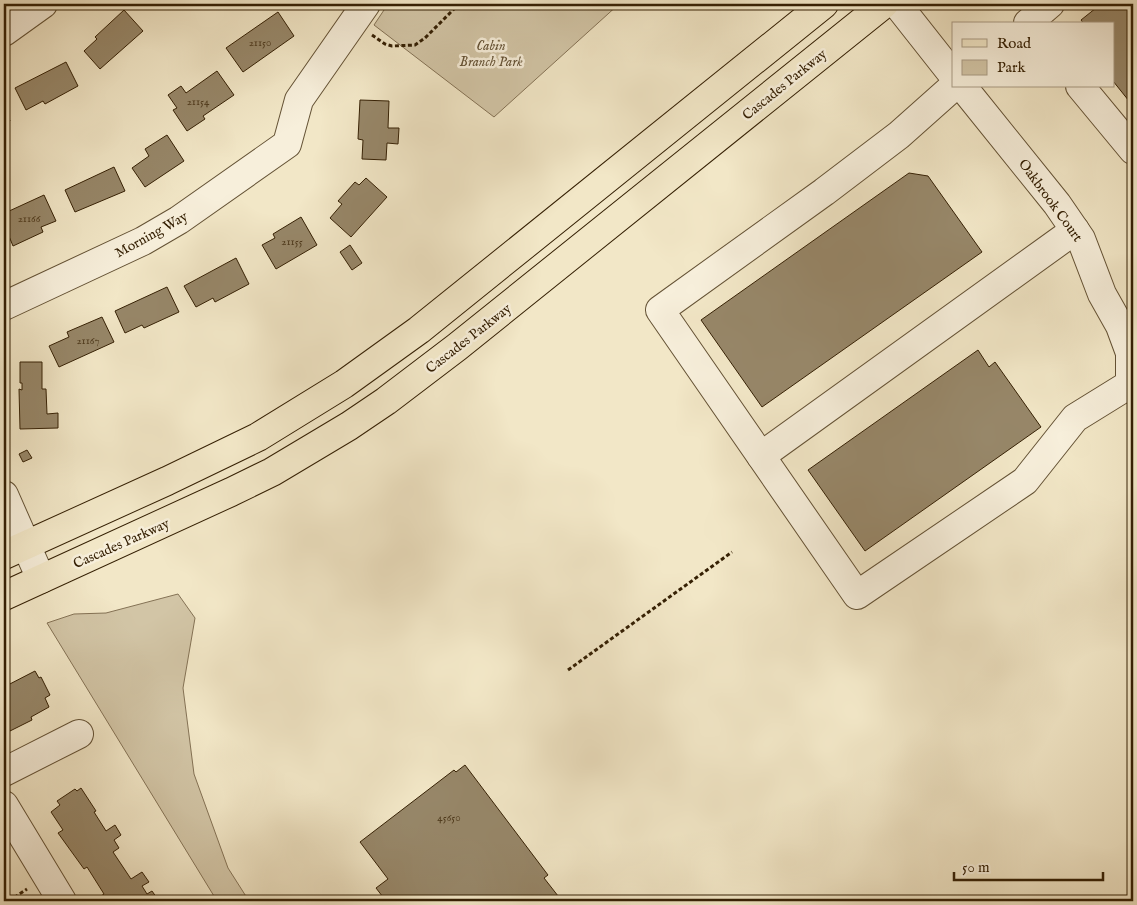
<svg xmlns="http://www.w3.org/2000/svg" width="1137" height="905" font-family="'IM FELL English',serif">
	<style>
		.green { fill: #d2c5a6; stroke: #847255 }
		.building { fill: #978769; stroke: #352004 }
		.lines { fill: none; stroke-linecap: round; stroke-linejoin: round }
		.minor-casing { stroke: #645235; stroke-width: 30 }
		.major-casing { stroke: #352004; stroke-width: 30 }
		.path { stroke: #352004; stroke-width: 3; stroke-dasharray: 4 2.5; stroke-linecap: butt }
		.minor { stroke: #f7efdb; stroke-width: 28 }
		.major { stroke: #f2e7c7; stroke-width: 28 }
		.labels { text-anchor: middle; stroke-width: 5; stroke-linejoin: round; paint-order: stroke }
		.number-label { font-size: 11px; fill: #4e3a1d }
		.park-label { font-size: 14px; font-style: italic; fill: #645235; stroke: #f7efdb }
		.street-label { font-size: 14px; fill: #352004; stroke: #f7efdb }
	</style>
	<rect width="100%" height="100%" fill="#f2e7c7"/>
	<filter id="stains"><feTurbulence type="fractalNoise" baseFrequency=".004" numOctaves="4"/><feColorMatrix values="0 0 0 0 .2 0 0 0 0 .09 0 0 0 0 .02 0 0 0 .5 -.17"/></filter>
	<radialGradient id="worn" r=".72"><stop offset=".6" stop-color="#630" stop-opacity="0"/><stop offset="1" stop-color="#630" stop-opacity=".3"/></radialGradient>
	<g class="green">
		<polygon points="388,4 619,4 494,117 374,25"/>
		<polygon points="178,594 195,618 183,688 194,774 228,868 249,901 217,901 47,623 74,614 106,613"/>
	</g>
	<g class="building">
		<polygon points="1101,4 1133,4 1133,106 1113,81 1113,24 1084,24 1081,20"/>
		<polygon points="124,10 143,31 100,69 84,51 97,39 95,37"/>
		<polygon points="278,12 294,36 243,72 226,48"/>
		<polygon points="66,62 78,86 45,104 43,101 26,110 15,88"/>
		<polygon points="217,71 234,95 203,116 205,119 187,131 173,110 177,108 168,95 181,86 186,93"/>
		<polygon points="360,100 389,101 388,128 399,128 398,144 387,143 386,160 362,159 363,140 358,139"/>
		<polygon points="4,104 10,121 4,124"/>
		<polygon points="167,135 184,161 145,187 132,168 149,156 145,149"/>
		<polygon points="114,167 125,191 75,212 65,190"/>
		<polygon points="909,173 928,176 982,252 762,407 701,320"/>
		<polygon points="366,178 387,197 351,237 330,218 342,204 338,201 355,182 359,185"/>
		<polygon points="44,195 56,221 41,227 43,232 13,246 4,224 4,215 8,213 7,212"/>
		<polygon points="301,217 317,245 276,269 262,245 275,238 273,234"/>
		<polygon points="350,245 362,263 352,270 340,252"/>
		<polygon points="236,258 249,284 215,302 213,298 196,307 184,286"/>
		<polygon points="167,287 179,312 144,328 142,325 125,333 115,311"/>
		<polygon points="102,317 114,342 59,367 49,346 69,337 67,332"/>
		<polygon points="978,350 989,367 995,362 1041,427 865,551 808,470"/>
		<polygon points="20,362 42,362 42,389 46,389 47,414 58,413 58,428 20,429 19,389 22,390 22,383 20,383"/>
		<polygon points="27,450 32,458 23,462 19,454"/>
		<polygon points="35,671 39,678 41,677 50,695 45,698 49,707 31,717 32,720 10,731 9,728 4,730 4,687"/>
		<polygon points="465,765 548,875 544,878 562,901 386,901 376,888 388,879 360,842 454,770 456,772"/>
		<polygon points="81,788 96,811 94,812 106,831 115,825 121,835 114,840 119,848 113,852 131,879 142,872 149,882 142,886 147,894 152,891 159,901 104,901 101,896 104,894 87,867 84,869 58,833 63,830 51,812 60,805 57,801 75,789 77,791"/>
	</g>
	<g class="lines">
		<defs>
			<g id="minor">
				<polyline points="897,4 953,75"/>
				<polyline points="1028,24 1028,23 1050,4"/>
				<polyline points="4,32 43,4"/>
				<polyline points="954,86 899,135 824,192 660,310 857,595 1025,481 1075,418 1130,384 1133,388"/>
				<polyline points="962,86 1057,204 1081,239 1102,294 1120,326 1130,353 1130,384 1133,382"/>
				<polyline points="1080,86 1133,150"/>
				<polyline points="4,306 143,241 179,220 287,144 299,100 366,4"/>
				<polyline points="761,456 1075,230"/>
				<polyline points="4,495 41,579"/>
				<polyline points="4,772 79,734"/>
				<polyline points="4,805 62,901"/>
			</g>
			<g id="major">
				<polyline points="4,555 167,481 258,437 344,384 419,330 824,4"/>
				<polyline points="4,596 231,492 272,472 349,426 386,401 457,347 884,4"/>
			</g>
		</defs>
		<use href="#minor" class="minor-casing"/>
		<use href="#major" class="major-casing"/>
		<g class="path">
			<polyline points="521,4 525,6"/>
			<polyline points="372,35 385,44 392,46 415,45 425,38 459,4"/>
			<polyline points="568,670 732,552"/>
			<polyline points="9,901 27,889"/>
		</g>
		<use href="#minor" class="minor"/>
		<use href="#major" class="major"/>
	</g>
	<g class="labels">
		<g class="number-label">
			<text x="260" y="46">21150</text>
			<text x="198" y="105">21154</text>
			<text x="29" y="222">21166</text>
			<text x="292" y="245">21155</text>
			<text x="88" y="344">21167</text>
			<text x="449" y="821">45650</text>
		</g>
		<g class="park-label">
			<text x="491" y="50">Cabin<tspan x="491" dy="16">Branch Park</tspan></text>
		</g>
		<g class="street-label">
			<text transform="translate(784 84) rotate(-39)" y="5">Cascades Parkway</text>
			<text transform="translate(1051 200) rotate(54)" y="5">Oakbrook Court</text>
			<text transform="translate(151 234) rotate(-29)" y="5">Morning Way</text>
			<text transform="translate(468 338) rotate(-38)" y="5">Cascades Parkway</text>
			<text transform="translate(121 543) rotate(-24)" y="5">Cascades Parkway</text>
		</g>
	</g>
	<rect width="1137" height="905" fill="none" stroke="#f2e7c7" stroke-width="20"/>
	<rect x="5" y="5" width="1127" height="895" fill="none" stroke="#352004" stroke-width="2.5"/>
	<rect x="10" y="10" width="1117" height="885" fill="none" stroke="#352004"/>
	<rect x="952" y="22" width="162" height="65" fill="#f7efdb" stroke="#a99c85"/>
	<rect x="962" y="39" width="25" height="8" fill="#f2e7c7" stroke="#a99c85"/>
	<text x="997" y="48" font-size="15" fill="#352004">Road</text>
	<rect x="962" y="60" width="25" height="15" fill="#d2c5a6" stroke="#a99c85"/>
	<text x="997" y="72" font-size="15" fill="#352004">Park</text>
	<path d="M954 872v8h149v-8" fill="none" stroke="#352004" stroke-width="2.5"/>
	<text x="962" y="872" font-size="15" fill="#352004" stroke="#f7efdb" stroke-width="4" paint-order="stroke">50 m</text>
	<rect width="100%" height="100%" filter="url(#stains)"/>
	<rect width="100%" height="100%" fill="url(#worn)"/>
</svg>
